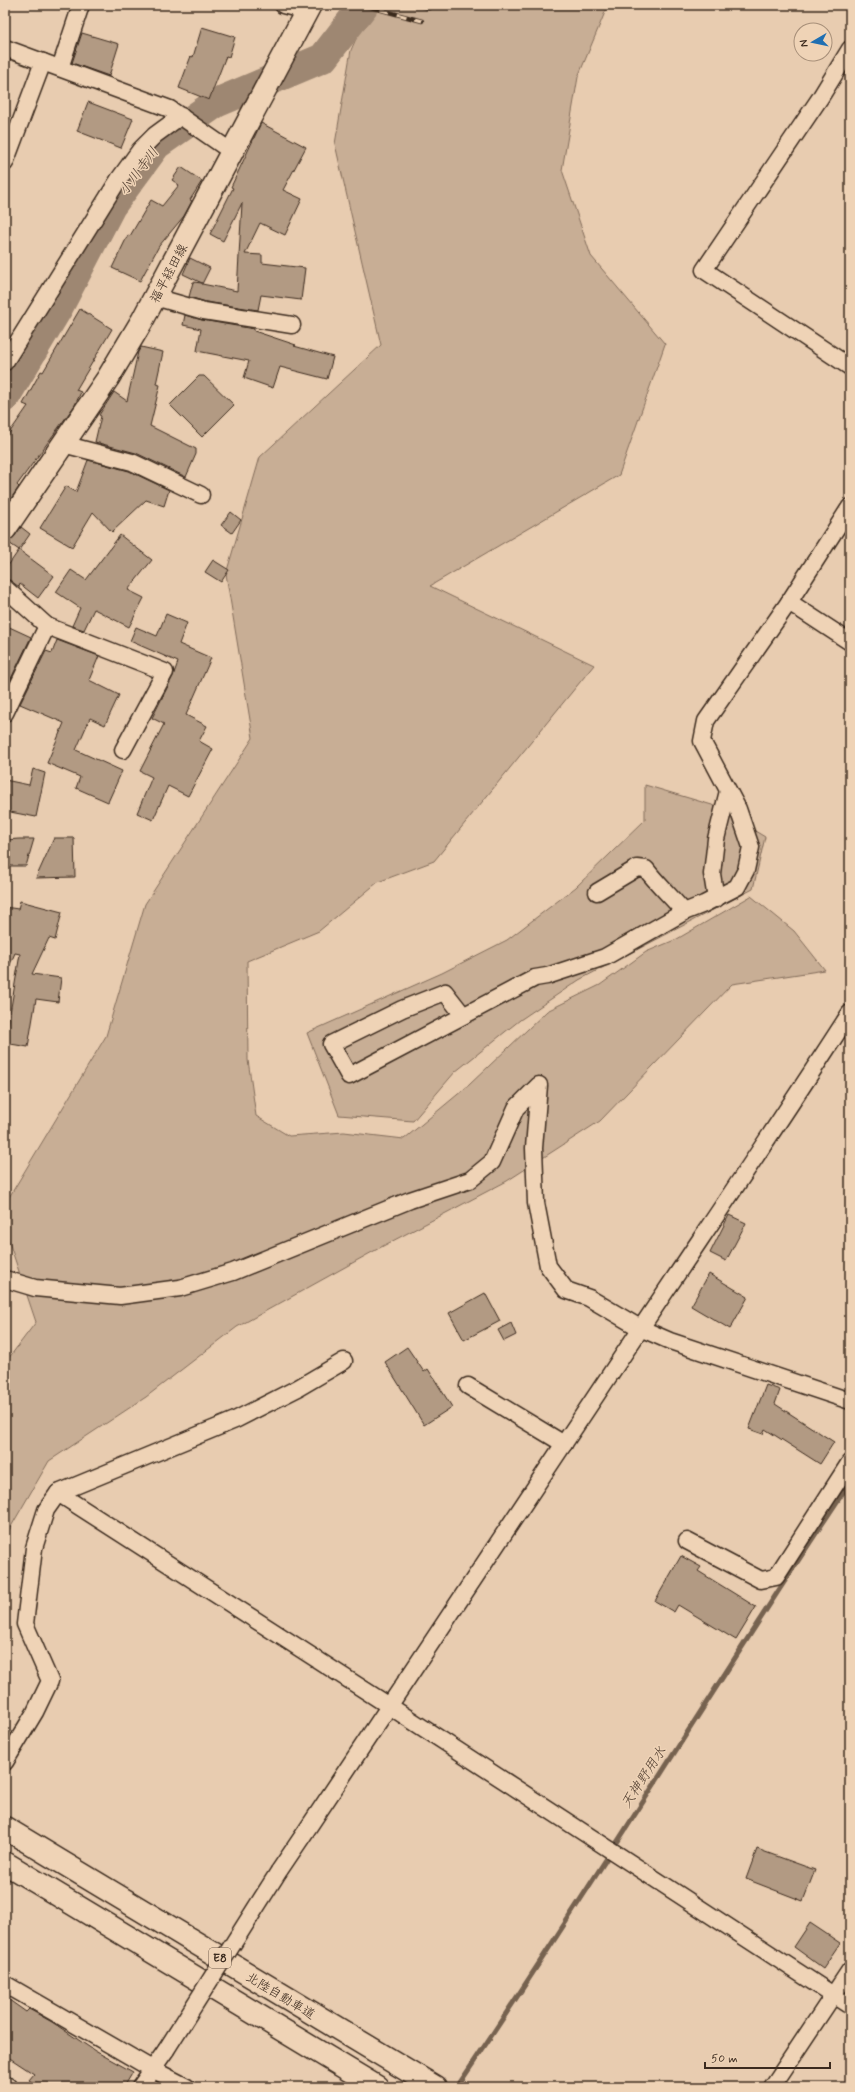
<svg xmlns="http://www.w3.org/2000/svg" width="855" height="2092" font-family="Mynerve,'Klee One',sans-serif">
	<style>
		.green { fill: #c8ae95; stroke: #826c5a }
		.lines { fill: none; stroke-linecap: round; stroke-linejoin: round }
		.stream { stroke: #766250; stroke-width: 5 }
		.river { stroke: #9e8772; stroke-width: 30 }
		.building { fill: #b29a83; stroke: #3b2a1e }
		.minor-casing { stroke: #3b2a1e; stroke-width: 19 }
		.secondary-casing { stroke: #3b2a1e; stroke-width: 25 }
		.motorway-casing { stroke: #3b2a1e; stroke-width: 25 }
		.minor { stroke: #efd3b6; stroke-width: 16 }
		.secondary { stroke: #efd3b6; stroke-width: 22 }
		.motorway { stroke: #efd3b6; stroke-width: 22 }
		.rail-casing { stroke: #3b2a1e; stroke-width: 4.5 }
		.rail { stroke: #efd3b6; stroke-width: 3; stroke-dasharray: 9; stroke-linecap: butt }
		.minor-bridge-casing { stroke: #3b2a1e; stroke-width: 19; stroke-linecap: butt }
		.minor-bridge { stroke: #efd3b6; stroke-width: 16 }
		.labels { text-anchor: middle; stroke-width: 3; stroke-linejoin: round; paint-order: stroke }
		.shield { fill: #efd3b6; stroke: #715d4c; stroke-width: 1 }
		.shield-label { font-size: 12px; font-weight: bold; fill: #3b2a1e }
		.street-label { font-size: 13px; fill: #3b2a1e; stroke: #efd3b6 }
		.water-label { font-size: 14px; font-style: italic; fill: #544133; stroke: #efd3b6 }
	</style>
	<rect width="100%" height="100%" fill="#e8ccb0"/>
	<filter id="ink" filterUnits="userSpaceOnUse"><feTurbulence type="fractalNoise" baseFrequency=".025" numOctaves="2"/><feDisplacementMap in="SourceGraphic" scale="8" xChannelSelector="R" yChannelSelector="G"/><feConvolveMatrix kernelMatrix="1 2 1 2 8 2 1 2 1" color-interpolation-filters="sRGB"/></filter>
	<g filter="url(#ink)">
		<g class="green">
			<polygon points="371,5 608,5 578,77 562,170 591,256 665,344 619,475 430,586 594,665 434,861 378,882 319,931 247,961 248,1060 256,1116 289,1136 344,1132 404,1139 469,1085 547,1011 600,985 646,952 677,939 751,896 794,931 825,970 732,984 600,1121 507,1181 383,1246 237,1327 146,1397 49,1461 5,1537 5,1363 36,1322 5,1230 5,1204 106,1036 145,904 253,738 226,574 260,457 381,345 335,144 351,50"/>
			<polygon points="645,785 712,805 765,837 753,889 579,980 520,1020 455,1072 413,1121 339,1115 307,1033 442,973 507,940 576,887 645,820"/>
		</g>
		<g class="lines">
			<path class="stream" d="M 457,2087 C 592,1888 716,1682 850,1482"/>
			<polyline class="river" points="5,397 58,308 111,206 156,145 216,103 323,58 364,5"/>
		</g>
		<g class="building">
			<polygon points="202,27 235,37 229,57 226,56 209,100 179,88 191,56 193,57"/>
			<polygon points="82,33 119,44 109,76 72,63"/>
			<polygon points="88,102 133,119 121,148 77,131"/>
			<polygon points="261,123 306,147 283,190 302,199 285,235 260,223 245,254 262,255 262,263 305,268 301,300 261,295 258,310 206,302 189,297 193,282 202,283 183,274 190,258 210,268 202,284 237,291 242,203 223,241 210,234 233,188 231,187"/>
			<polygon points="181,167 202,181 190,200 192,201 184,216 159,246 140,281 112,268 128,235 130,236 151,200 162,206 179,185 172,180"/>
			<polygon points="80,309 112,329 76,390 81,392 75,405 17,485 19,487 5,507 5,439 28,406 23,404 41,371 43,372"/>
			<polygon points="185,315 202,320 254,329 254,331 296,345 294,346 333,357 327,379 280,367 273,388 244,378 249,361 197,351 201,329 183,325"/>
			<polygon points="141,347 163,352 156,384 160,385 150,426 196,449 196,454 186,477 136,453 95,442 101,416 99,415 114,392 127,401 138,352"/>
			<polygon points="199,376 204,376 234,405 202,437 170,405"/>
			<polygon points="88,460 129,471 169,490 164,506 146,500 112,532 93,512 72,547 40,528 66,486 76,492"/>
			<polygon points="231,512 241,520 232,533 221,525"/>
			<polygon points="21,527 30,534 19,550 6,541 15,536"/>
			<polygon points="120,535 152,560 128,590 144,598 129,627 94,609 84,630 72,626 80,608 56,592 71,570 86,580"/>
			<polygon points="19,550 54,576 38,598 20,584 19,587 11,581 5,579 5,570"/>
			<polygon points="213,560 229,570 221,582 205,572"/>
			<polygon points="166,614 187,623 179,644 211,658 186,715 207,726 199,741 213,749 188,796 168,786 153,820 137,813 152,777 140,771 164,724 152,718 173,676 178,662 130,641 136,627 157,636"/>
			<polygon points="5,625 31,637 5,691"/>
			<polygon points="57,640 99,656 89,680 119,695 105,725 90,718 76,750 122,771 108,802 76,788 80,777 47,763 64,723 20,704 46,651 52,653"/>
			<polygon points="33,769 45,773 36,817 5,811 5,780 29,785"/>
			<polygon points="54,838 74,838 75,877 36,878"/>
			<polygon points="19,839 34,839 26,866 5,866 5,840"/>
			<polygon points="20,901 62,912 55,940 49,938 32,974 61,978 58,1002 36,999 28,1047 5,1043 20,954 15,953 5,976 5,907 18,909"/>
			<polygon points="729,1215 746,1223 726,1261 710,1253"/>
			<polygon points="709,1274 748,1297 730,1329 691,1306"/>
			<polygon points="485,1293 500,1321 464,1340 449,1313"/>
			<polygon points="511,1323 516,1335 504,1341 498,1330"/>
			<polygon points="407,1347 424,1372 428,1369 452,1407 424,1425 385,1362"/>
			<polygon points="766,1385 780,1390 775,1404 834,1442 820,1464 765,1429 763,1434 749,1429"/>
			<polygon points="681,1556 701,1567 698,1571 756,1607 736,1640 678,1605 674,1612 655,1601"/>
			<polygon points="757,1849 815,1870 803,1901 746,1879"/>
			<polygon points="810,1923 840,1943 823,1968 794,1947"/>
			<polygon points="5,1997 26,2012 29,2009 52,2022 95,2051 133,2072 124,2087 38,2087 29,2080 34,2074 5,2055"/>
		</g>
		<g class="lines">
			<defs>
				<g id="minor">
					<polyline points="283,5 306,11"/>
					<polyline points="5,48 170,109 232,152"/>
					<polyline points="850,49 820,98 704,270 850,367"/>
					<polyline points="60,68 81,5"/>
					<polyline points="5,163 43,62"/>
					<polyline points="155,297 204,311 292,325"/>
					<polyline points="5,362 119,179 140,150 155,135 181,116"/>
					<polyline points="63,444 132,462 201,495"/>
					<polyline points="850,507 789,602 850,642"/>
					<polyline points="5,588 47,626 5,713"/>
					<polyline points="47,626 165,672 123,750"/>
					<path d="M 597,892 L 637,868 L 646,869 C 658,885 672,897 684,912"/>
					<polyline points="716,899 712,874 716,839 728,791"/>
					<polyline points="463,1015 445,992 402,1009 331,1044 349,1076 535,978 547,976 605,957 684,912 704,904 737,887 746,870 751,847 738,809 702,741 706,721 789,602"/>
					<polyline points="5,1279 35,1288 120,1296 180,1288 233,1272 410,1200 470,1180 492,1162 516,1108 539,1085 534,1148 536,1203 548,1266 566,1290 589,1298 640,1328 670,1341 850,1401"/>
					<polyline points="468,1386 564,1444"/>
					<polyline points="58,1493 235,1420 298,1388 344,1361"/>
					<polyline points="687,1541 761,1580 776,1577 850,1462"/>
					<polyline points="5,1762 35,1712 50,1681 25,1624 34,1548 46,1510 58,1493 391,1707 850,2006"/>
					<path d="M 279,1871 C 401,1691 520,1509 641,1328 C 711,1223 782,1119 850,1013"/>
					<polyline points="5,1984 152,2069 187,2087"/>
					<polyline points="5,2084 9,2087"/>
					<polyline points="140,2087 166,2050"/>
					<polyline points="772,2087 850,1970"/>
				</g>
				<polyline id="secondary" points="5,529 108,378 142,321 310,5"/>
				<g id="motorway">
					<polyline points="5,1828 435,2087"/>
					<polyline points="5,1863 377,2087"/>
				</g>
			</defs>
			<use href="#minor" class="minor-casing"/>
			<use href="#secondary" class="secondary-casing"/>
			<use href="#motorway" class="motorway-casing"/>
			<use href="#minor" class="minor"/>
			<use href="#secondary" class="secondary"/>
			<use href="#motorway" class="motorway"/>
			<defs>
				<g id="rail">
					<polyline points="363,5 422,21"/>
					<polyline points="418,5 429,8"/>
				</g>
			</defs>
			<use href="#rail" class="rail-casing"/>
			<use href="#rail" class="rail"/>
			<defs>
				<polyline id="minor-bridge" points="166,2050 279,1871"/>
			</defs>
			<use href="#minor-bridge" class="minor-bridge-casing"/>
			<use href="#minor-bridge" class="minor-bridge"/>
		</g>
	</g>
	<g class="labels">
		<rect class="shield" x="209" y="1948" width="22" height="20" rx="3"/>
		<g class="shield-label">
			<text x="220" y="1962">E8</text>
		</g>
		<g class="street-label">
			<text transform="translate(168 273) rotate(-62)" y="5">福平経田線</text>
			<text transform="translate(281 1995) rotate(31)" y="5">北陸自動車道</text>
		</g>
		<g class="water-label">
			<text transform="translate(138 171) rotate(-53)" y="5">小川寺川</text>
			<text transform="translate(643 1777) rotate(-57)" y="5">天神野用水</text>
		</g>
	</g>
	<rect width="855" height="2092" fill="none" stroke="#efd3b6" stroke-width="20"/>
	<rect x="10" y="10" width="835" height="2072" fill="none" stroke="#3b2a1e" stroke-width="1.5" filter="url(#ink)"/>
	<g transform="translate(813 42) rotate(261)"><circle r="19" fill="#efd3b6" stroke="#a78f79"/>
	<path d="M0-3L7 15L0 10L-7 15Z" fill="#1f6fb2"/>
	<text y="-6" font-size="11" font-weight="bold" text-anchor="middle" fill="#3b2a1e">N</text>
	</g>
	<path d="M705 2062v6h125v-6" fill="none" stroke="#3b2a1e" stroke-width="2"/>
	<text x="711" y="2062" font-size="12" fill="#3b2a1e" stroke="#efd3b6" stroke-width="3" paint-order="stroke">50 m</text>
</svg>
